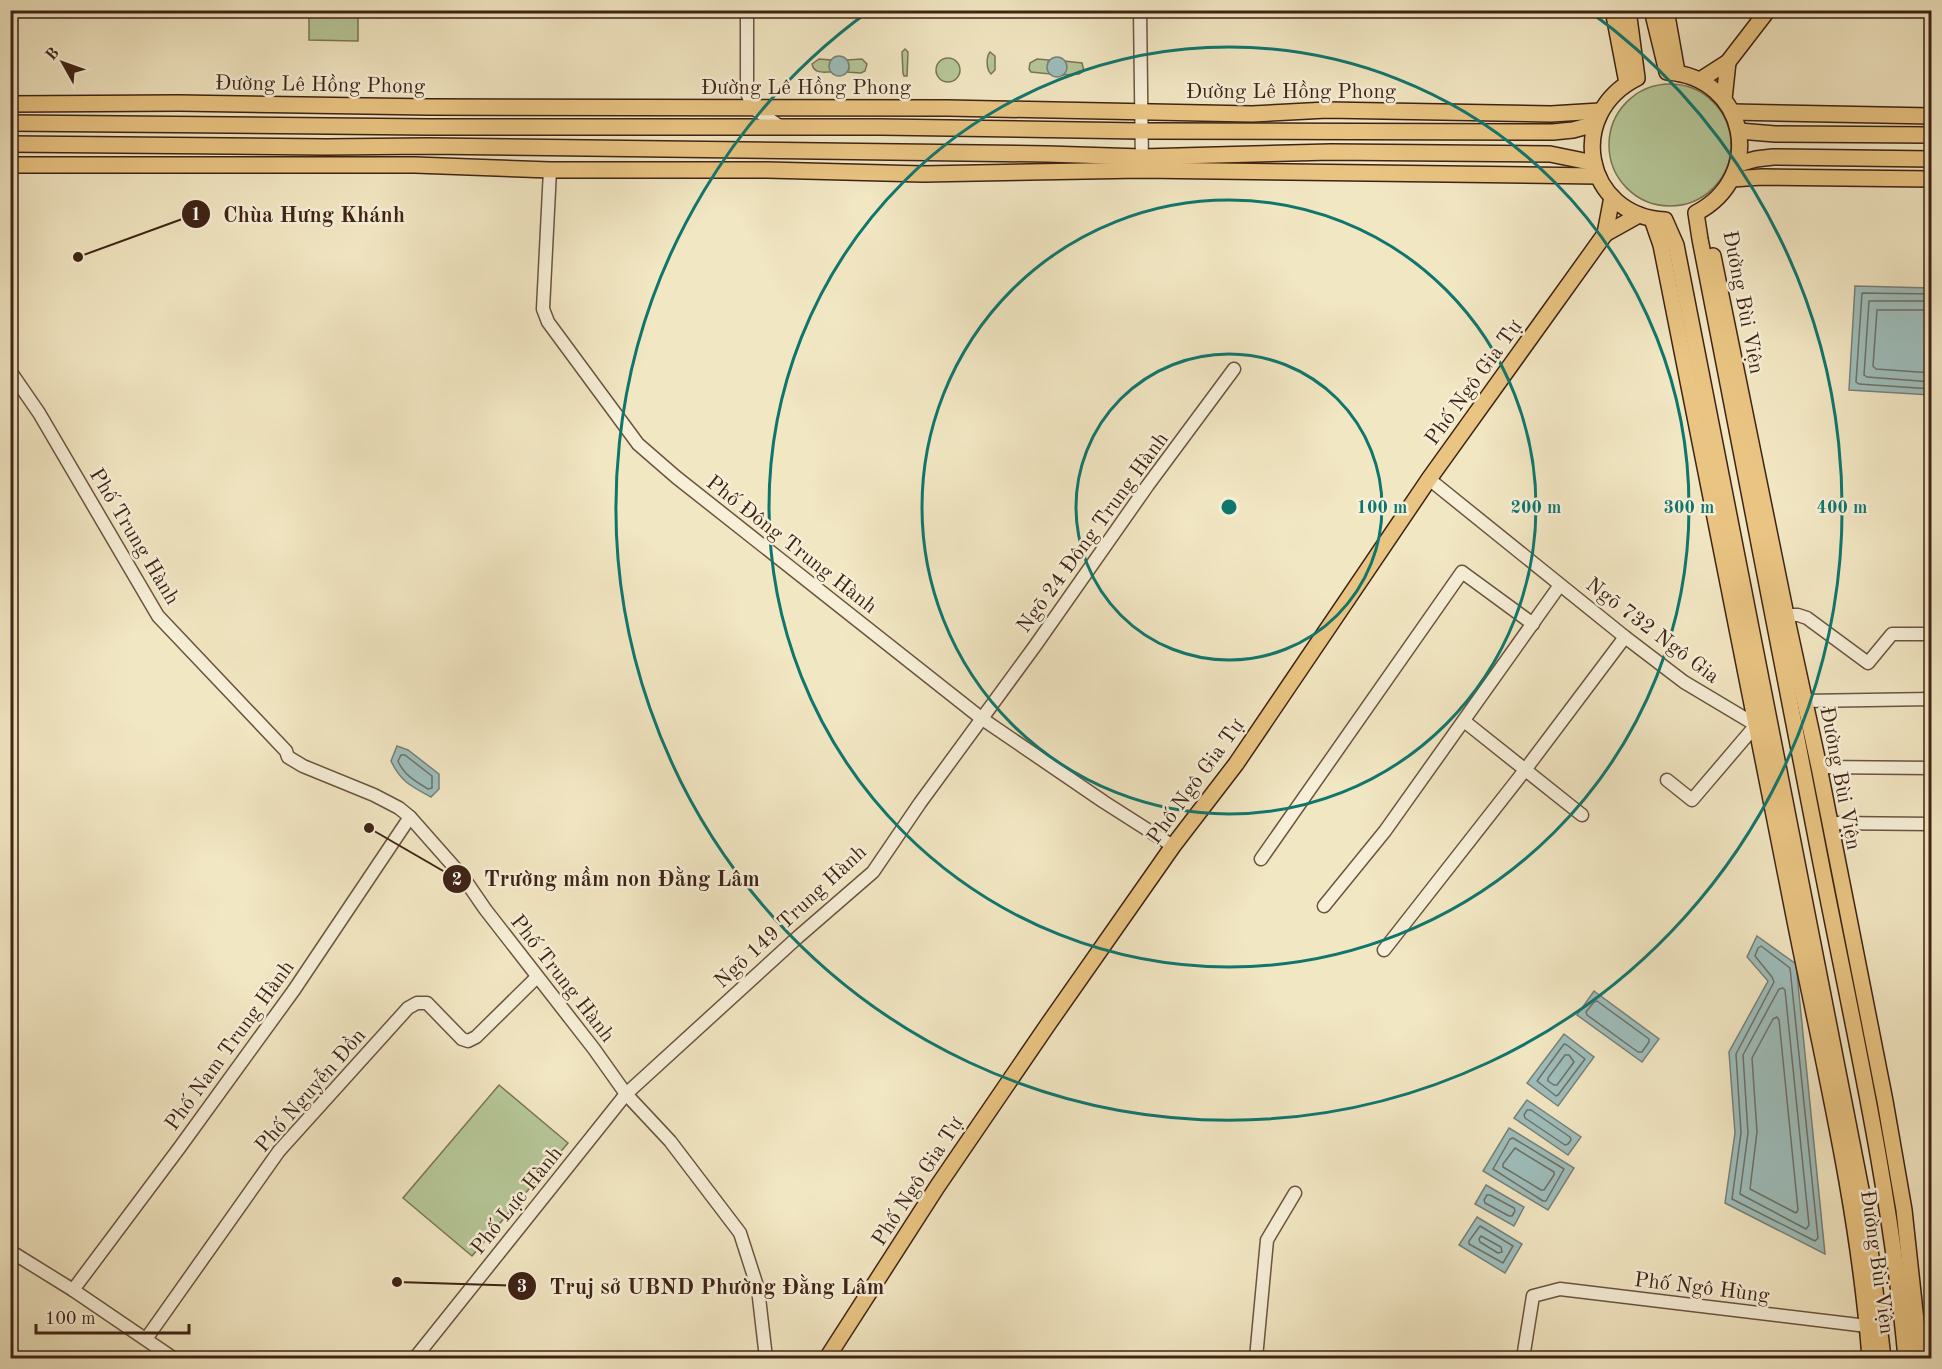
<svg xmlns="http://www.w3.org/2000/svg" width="1942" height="1369" font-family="'Old Standard TT',serif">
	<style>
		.green { fill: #b6c798; stroke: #7a7556; stroke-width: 1.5 }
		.water { fill: #9ebebc; stroke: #788079; stroke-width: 1.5 }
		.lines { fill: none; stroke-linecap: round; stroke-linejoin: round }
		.shore { stroke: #6e7068; stroke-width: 1.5 }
		.minor-casing { stroke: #6b5440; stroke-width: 15 }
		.major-casing { stroke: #3e2315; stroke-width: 18 }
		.minor { stroke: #f7efd8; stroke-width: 12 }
		.major { stroke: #e9c482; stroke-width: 15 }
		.ring { fill: none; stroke: #0f766e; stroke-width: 3 }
		.labels { text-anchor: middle; stroke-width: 5; stroke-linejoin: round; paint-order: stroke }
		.street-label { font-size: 21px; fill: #3e2315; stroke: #f7efd8 }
		.centre { fill: #0f766e; stroke: #f7efd8; stroke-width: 3 }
		.ring-label { font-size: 18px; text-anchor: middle; font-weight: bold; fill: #0f766e; stroke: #f7efd8; stroke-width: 5; stroke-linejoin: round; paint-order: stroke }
		.leader { fill: none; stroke: #3e2315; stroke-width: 2 }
		.callout-dot { fill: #3e2315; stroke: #f7efd8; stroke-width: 2 }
		.mark-label { font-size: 18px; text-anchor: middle; font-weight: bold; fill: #fff }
		.callout-label { font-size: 22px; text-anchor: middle; font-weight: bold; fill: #3e2315; stroke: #f7efd8; stroke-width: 5; stroke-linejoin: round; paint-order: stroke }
	</style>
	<rect width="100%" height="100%" fill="#f2e7c3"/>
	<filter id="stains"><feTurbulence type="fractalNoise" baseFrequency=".00333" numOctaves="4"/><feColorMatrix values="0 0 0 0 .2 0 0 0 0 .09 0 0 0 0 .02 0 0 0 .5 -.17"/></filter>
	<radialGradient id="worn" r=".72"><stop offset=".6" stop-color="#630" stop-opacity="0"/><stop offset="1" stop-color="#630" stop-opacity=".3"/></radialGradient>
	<g class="green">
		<polygon points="309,15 358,16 358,41 309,40"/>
		<polygon points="905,49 908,52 907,76 904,76 903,73 902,52"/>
		<path d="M 990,52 L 995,56 L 995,70 L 991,74 C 986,69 986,57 990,52 Z"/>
		<circle cx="948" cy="70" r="12"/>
		<path d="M 819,59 L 831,60 L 830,63 L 831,72 C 823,72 814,74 812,64 Z"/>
		<polygon points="862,59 867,64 865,71 861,73 847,72 849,69 847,60"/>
		<polygon points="1037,59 1050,60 1048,62 1050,74 1031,72 1029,69 1030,63"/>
		<polygon points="1064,61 1082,63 1084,71 1079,74 1062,75 1066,64"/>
		<circle cx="1670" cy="145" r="61"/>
		<polygon points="499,1085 568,1143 472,1256 403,1198"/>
	</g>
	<g class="water">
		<circle cx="839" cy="66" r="10"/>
		<circle cx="1057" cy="67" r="10"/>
		<polygon points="1855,286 1931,288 1931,395 1849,390"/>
		<path d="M 397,746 L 408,750 L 439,774 L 439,789 L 431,797 C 411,786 401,782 391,761 Z"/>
		<polygon points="1757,936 1796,964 1825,1254 1725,1203 1735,1133 1729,1052 1768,981 1747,957"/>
		<polygon points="1594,991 1659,1039 1642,1062 1577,1015"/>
		<polygon points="1564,1034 1594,1057 1558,1106 1527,1083"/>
		<polygon points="1527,1100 1581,1137 1568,1155 1514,1118"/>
		<polygon points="1509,1128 1574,1168 1548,1210 1483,1171"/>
		<polygon points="1486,1185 1524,1207 1514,1226 1475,1204"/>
		<polygon points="1477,1217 1522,1244 1505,1273 1459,1245"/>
	</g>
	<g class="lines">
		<g class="shore">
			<polyline points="1932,294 1862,293 1856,382 1859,384 1932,389"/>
			<polyline points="1932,301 1869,301 1864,375 1867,377 1932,382"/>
			<polyline points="1932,310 1877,310 1873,366 1876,369 1932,373"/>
			<path d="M 401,755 L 405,755 L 432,776 L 432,788 L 428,789 C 415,781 404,775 398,761 Z"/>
			<polygon points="1761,946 1790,968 1818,1238 1815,1241 1732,1199 1741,1133 1736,1054 1774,982 1772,977 1755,956 1758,948"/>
			<polygon points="1783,988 1785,990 1809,1225 1806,1229 1740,1194 1748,1133 1743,1055 1779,989"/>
			<polygon points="1597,1001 1649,1039 1649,1042 1642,1052 1638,1052 1587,1015 1586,1012 1594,1002"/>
			<polygon points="1777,1017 1779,1020 1798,1210 1796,1213 1750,1189 1757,1132 1752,1058 1773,1019"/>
			<polygon points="1564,1044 1567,1045 1585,1059 1558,1095 1556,1096 1537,1081"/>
			<polygon points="1565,1055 1569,1055 1574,1062 1557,1085 1554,1085 1548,1081 1548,1078"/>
			<polygon points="1527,1110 1531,1110 1570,1137 1571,1140 1568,1144 1565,1145 1525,1118 1524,1115"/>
			<polygon points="1513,1138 1564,1169 1546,1201 1543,1201 1493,1169 1510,1139"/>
			<polygon points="1515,1148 1554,1172 1554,1175 1544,1190 1541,1190 1503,1167 1503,1164"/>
			<polygon points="1487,1195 1490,1195 1514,1208 1515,1211 1512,1216 1509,1216 1485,1203 1484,1200"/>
			<polygon points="1480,1226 1513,1246 1503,1263 1469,1244 1469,1241"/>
			<polygon points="1481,1236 1501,1247 1502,1252 1498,1253 1480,1242 1479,1239"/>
		</g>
		<defs>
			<g id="minor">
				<polyline points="747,10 747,93 753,108 781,127"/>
				<polyline points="1140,10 1142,166"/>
				<polyline points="550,170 543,309 548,322 638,444 676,477 981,718 1104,802 1173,846"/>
				<polyline points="10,371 39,413 158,616 286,751 288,757 303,766 374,795 399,808 410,817 463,877 485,909 594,1049 626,1094 670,1141 740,1233 758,1289 766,1358"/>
				<polyline points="1429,479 1625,637 1684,682 1756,725 1692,800 1667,780"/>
				<polyline points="1786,615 1798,615 1807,618 1868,663 1892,634 1932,634"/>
				<polyline points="1804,701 1932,699"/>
				<polyline points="1464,721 1582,815"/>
				<polyline points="1819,767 1932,768"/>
				<polyline points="1829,823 1932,824"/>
				<polyline points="1261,859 1462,572 1533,624"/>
				<polyline points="1324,906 1385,831 1560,585"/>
				<polyline points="1384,950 1525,770 1625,637"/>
				<polyline points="10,1251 73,1290 173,1358"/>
				<polyline points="73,1290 180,1147 294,990 410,817"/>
				<polyline points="146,1339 279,1151 408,1008 417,1003 427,1003 462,1039 468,1041 476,1037 537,977"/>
				<polyline points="415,1358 626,1094 798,937 873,872 920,803 1035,646 1148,485 1234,369"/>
				<polyline points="1256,1358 1267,1240 1295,1193"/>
				<polyline points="1523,1358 1533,1296 1560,1289 1867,1326"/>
			</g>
			<g id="major">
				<polyline points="1613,10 1627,83"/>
				<path d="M 1628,10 L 1637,78 C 1565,114 1584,216 1665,220 L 1676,245 L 1866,1215 L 1883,1358"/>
				<path d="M 1652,10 L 1667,72 C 1747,77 1767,176 1696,213 L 1700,239 C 1739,447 1779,655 1821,863 C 1853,1027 1891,1191 1906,1358"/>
				<polyline points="1666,10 1677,72"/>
				<polyline points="1700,80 1728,62 1768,10"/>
				<polyline points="1724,99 1728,62"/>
				<polyline points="10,104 179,103 429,107 948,108 1252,114 1327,110 1551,114 1600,111"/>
				<polyline points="1732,112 1932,116"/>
				<polyline points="10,123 429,127 881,127 1141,131 1553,132 1573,130 1595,124"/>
				<polyline points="1739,131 1775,134 1932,135"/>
				<polyline points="10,144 326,147 428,146 1047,154 1142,157 1331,152 1550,154 1594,163"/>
				<polyline points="1738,164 1756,159 1773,157 1932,159"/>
				<polyline points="10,165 415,165 550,170 767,170 923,174 1142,170 1598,176"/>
				<polyline points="1732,179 1762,177 1932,179"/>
				<path d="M 1652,219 L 1661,245 C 1704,471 1750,696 1795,921 C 1824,1066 1859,1211 1870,1358"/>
				<polyline points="1605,234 1639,215"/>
				<polyline points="1713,256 1786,615 1819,767 1885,1101 1904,1210 1920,1358"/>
				<polyline points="827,1358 937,1187 1049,1023 1173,846 1236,764 1429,479 1605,234 1612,197"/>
			</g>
		</defs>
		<use href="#minor" class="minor-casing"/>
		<use href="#major" class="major-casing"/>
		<use href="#minor" class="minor"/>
		<use href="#major" class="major"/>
	</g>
	<g class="ring">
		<circle cx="1229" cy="507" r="153"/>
		<circle cx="1229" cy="507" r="307"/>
		<circle cx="1229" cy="507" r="460"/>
		<path d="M1589 11A613 613 0 1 1 869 11"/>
	</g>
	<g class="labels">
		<g class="street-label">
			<text transform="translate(320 84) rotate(1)" y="7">Đường Lê Hồng Phong</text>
			<text x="806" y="94">Đường Lê Hồng Phong</text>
			<text x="1291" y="98">Đường Lê Hồng Phong</text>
			<text transform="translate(1744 302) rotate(79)" y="7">Đường Bùi Viện</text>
			<text transform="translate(1473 382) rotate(-54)" y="7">Phố Ngô Gia Tự</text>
			<text transform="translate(1092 532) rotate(-54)" y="7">Ngõ 24 Đông Trung Hành</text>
			<text transform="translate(135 536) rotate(59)" y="7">Phố Trung Hành</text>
			<text transform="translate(792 544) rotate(38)" y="7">Phố Đông Trung Hành</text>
			<text transform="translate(1653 630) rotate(37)" y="7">Ngõ 732 Ngô Gia</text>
			<text transform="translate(1841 778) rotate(79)" y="7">Đường Bùi Viện</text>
			<text transform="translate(1195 781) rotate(-54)" y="7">Phố Ngô Gia Tự</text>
			<text transform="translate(790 916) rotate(-43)" y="7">Ngõ 149 Trung Hành</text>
			<text transform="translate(563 978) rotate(52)" y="7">Phố Trung Hành</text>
			<text transform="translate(229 1045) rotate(-54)" y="7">Phố Nam Trung Hành</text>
			<text transform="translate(310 1090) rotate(-49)" y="7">Phố Nguyễn Đồn</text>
			<text transform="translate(917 1181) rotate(-57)" y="7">Phố Ngô Gia Tự</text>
			<text transform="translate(516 1200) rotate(-51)" y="7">Phố Lực Hành</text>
			<text transform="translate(1878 1262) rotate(82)" y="7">Đường Bùi Viện</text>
			<text transform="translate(1702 1287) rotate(7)" y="7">Phố Ngô Hùng</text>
		</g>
	</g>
	<circle cx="1229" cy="507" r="9" class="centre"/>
	<g class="ring-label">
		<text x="1382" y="513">100 m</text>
		<text x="1536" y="513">200 m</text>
		<text x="1689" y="513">300 m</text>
		<text x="1842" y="513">400 m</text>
	</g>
	<path class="leader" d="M78 257L196 214M369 828L457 879M397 1282L522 1286"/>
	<g class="callout-dot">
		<circle cx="78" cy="257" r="6"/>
		<circle cx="369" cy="828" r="6"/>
		<circle cx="397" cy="1282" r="6"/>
		<circle cx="196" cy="214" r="15"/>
		<circle cx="457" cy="879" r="15"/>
		<circle cx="522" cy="1286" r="15"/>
	</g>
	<g class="mark-label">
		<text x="196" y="220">1</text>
		<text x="457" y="885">2</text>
		<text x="522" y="1292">3</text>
	</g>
	<g class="callout-label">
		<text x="314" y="222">Chùa Hưng Khánh</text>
		<text x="622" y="886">Trường mầm non Đằng Lâm</text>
		<text x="717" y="1294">Truj sở UBND Phường Đằng Lâm</text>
	</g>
	<rect width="1942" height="1369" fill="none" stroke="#f2e7c3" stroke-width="36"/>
	<rect x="12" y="12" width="1918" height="1345" fill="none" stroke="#3e2315" stroke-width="3"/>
	<rect x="18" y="18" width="1906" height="1333" fill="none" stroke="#3e2315" stroke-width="1.5"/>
	<g transform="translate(63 63) rotate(310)" stroke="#f7efd8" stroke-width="4.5" paint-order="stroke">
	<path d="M0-4.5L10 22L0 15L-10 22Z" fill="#3e2315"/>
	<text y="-9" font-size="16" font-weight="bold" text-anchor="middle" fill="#3e2315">B</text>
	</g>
	<path d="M36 1324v9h153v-9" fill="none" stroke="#3e2315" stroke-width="3"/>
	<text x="45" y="1324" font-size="18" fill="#3e2315" stroke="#f7efd8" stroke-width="4.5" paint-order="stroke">100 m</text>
	<rect width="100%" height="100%" filter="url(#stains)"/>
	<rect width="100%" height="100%" fill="url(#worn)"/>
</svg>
